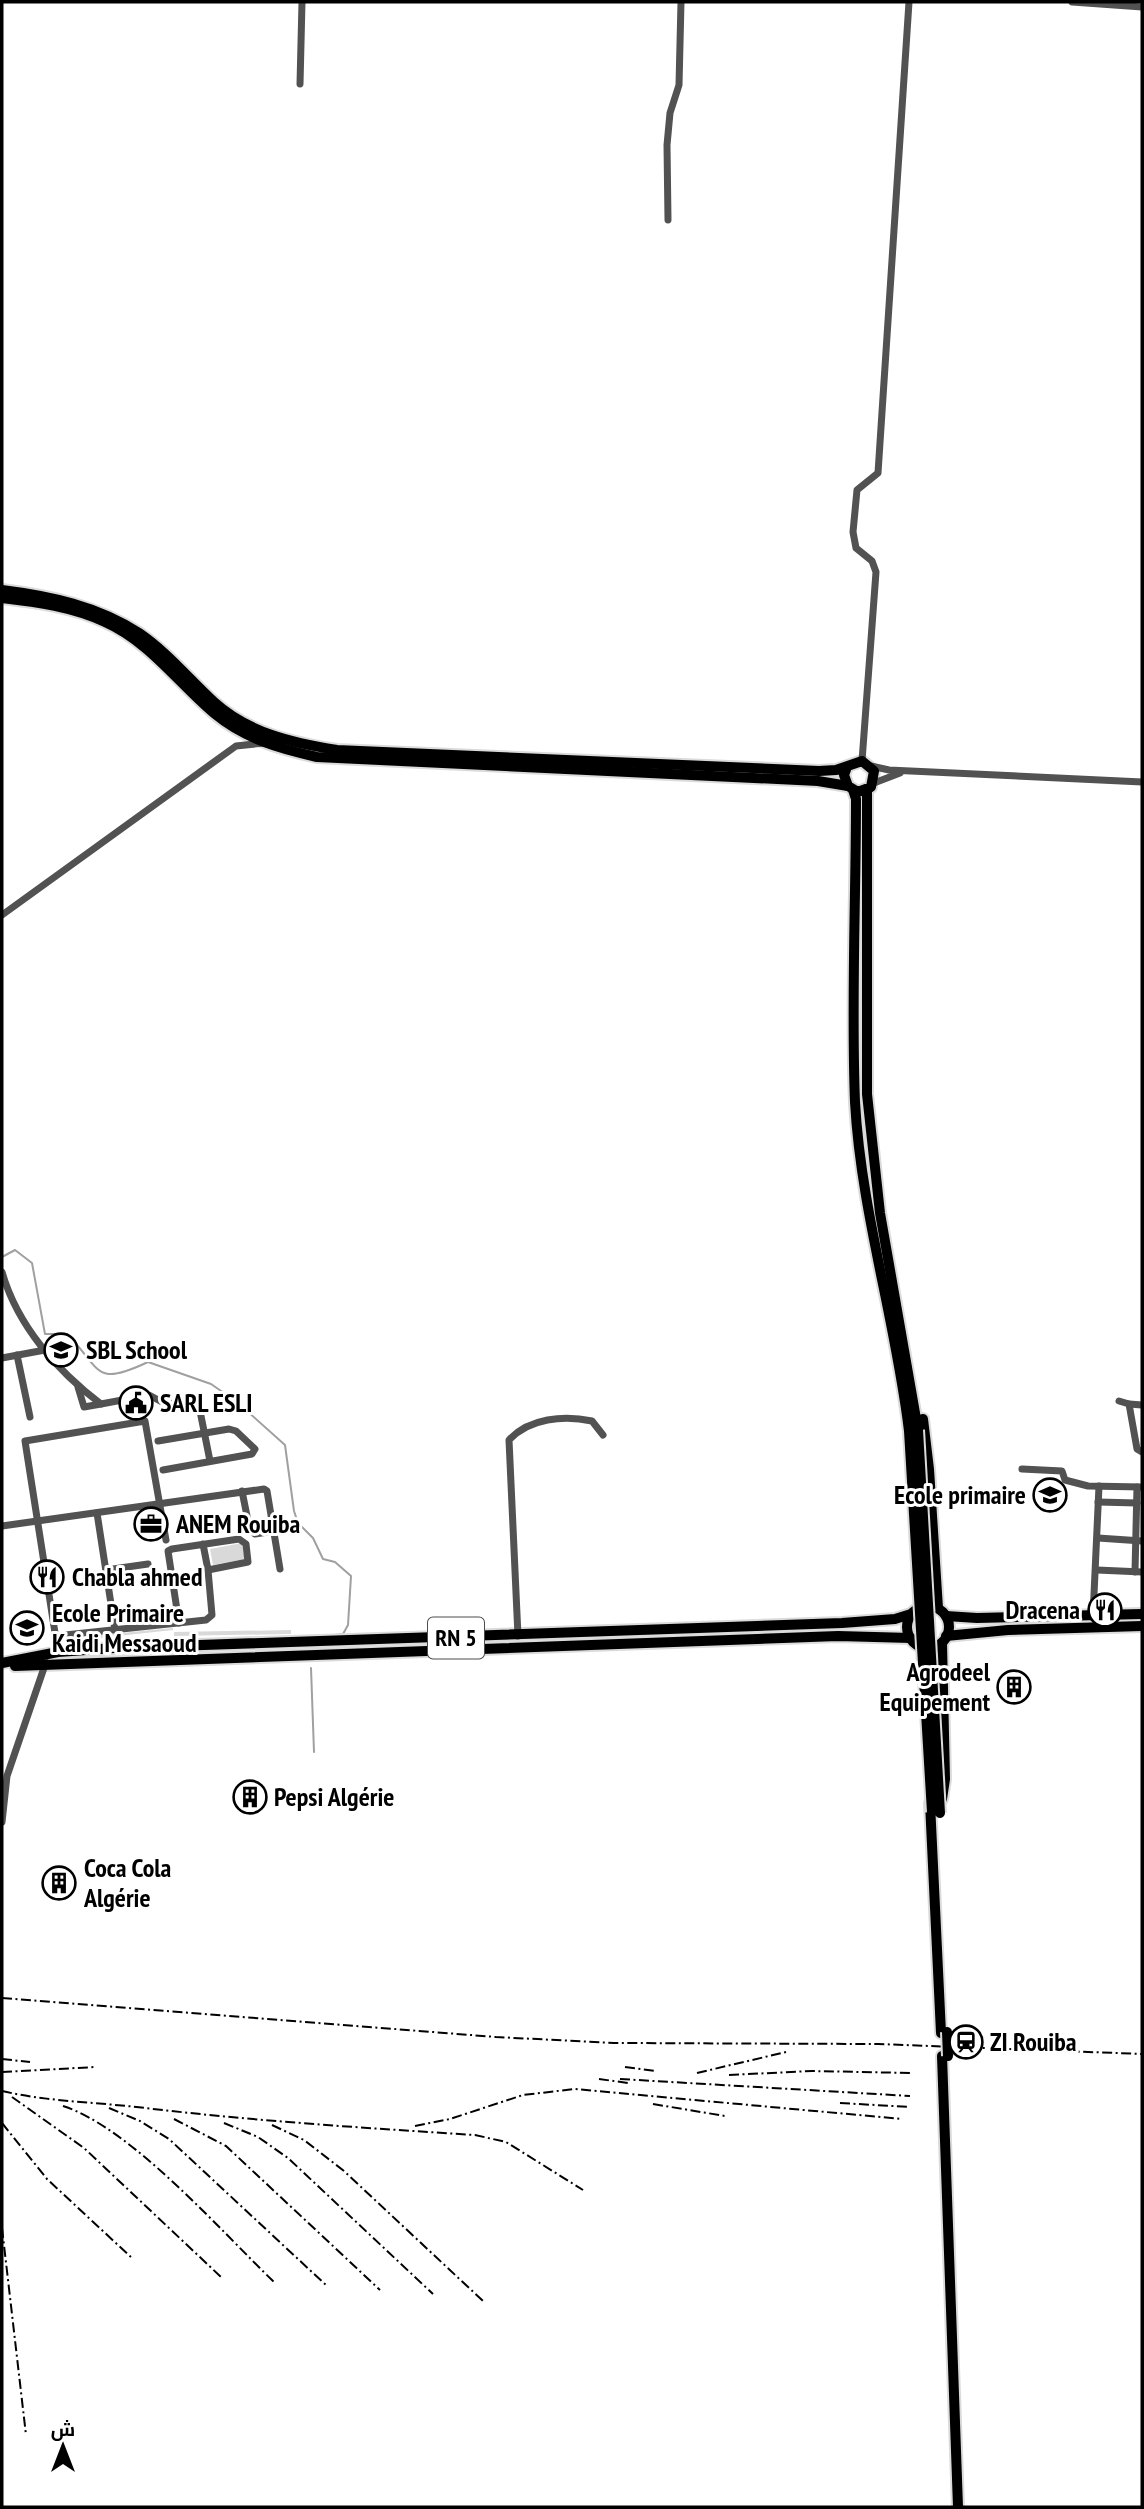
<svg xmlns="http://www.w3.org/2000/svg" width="1144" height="2509" font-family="'PT Sans Narrow',Cairo,sans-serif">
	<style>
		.green { fill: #d9d9d9 }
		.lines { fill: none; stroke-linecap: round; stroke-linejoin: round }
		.stream { stroke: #a0a0a0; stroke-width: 2 }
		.highway-casing { stroke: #dbdbdb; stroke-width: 14 }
		.minor { stroke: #525252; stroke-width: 7 }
		.highway { stroke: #000; stroke-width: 10 }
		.rail { stroke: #000; stroke-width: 2; stroke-dasharray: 10 3.5 2 3.5; stroke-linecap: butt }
		.highway-bridge-casing { stroke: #dbdbdb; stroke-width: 14; stroke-linecap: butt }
		.highway-bridge { stroke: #000; stroke-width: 10 }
		.labels { text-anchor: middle; stroke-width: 6; stroke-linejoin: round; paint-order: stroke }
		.shield { fill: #fff; stroke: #4c4c4c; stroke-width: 2 }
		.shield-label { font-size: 24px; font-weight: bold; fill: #000 }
		.poi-label { font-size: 26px; font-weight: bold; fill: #000; stroke: #fff; text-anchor: start }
	</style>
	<rect width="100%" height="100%" fill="#fff"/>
	<g class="green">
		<polygon points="242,1543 245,1559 213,1565 210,1549"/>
		<polygon points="173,1628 173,1630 62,1642 61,1639"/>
		<polygon points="291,1630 291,1634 174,1636 174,1632"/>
	</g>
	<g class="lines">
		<g class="stream">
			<path d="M 2,1257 L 15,1250 L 32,1263 L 45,1334 L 67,1334 C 102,1369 93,1388 148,1362 L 211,1384 L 237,1402 L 285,1445 L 294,1511 L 298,1523 L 313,1538 L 323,1559 L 335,1562 L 351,1576 L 348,1625 L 343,1634 L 326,1636"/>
			<polyline points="311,1668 314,1752"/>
		</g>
		<defs>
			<g id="highway">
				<path d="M 2,590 C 50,596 97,606 139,633 C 167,652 189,679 214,702 C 248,733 293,743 337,750 L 819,771 L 836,770 L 862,761 L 874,771 L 871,787 L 858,792 L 848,786 L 844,775 L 847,767"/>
				<path d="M 2,598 C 37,602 73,607 105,622 C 150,642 179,684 215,714 C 245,739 281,749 317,757 L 818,781 L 848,786"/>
				<path d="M 853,790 L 856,799 C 856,900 851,1001 855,1102 C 861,1212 896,1321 909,1431"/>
				<polyline points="867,790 867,1094 880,1213 918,1430"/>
				<polyline points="923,1419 929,1469 938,1608"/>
				<circle cx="928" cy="1627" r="21"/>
				<polyline points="946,1616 977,1618 1142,1614"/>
				<polyline points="946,1636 1008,1630 1142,1626"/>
				<polyline points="942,1643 945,1779 942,1799"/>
				<polyline points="2,1663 58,1652 114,1648 842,1623 895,1619 911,1614"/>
				<polyline points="15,1666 838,1636 911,1638"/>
				<polyline points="930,1803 941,2033"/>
				<polyline points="942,2056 958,2507"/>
			</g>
		</defs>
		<use href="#highway" class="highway-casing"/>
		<g class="minor">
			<polyline points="1072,2 1142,7"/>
			<polyline points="300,84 302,2"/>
			<polyline points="668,220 667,145 670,113 679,85 681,2"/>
			<polyline points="862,761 876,572 872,561 856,548 853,532 857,490 878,473 909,2"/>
			<polyline points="871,766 889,770 1142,782"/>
			<polyline points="874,783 900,773"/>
			<polyline points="2,915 236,746 264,743"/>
			<path d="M 2,1272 C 17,1325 57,1371 101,1404 L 149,1395 L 162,1402 L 199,1406 L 210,1461"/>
			<polyline points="17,1355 30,1417"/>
			<polyline points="2,1358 45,1350"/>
			<polyline points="78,1387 84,1407 101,1404"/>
			<polyline points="1119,1401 1129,1404 1137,1449 1142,1452"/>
			<polyline points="1129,1404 1142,1405"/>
			<polyline points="158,1441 229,1429 236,1431 255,1449 252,1454 163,1470"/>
			<polyline points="1022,1469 1062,1471 1065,1480 1088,1486 1142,1487"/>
			<polyline points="242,1491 250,1531 255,1534 274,1531"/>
			<polyline points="1098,1502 1137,1503"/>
			<polyline points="97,1513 115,1630"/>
			<polyline points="2,1526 264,1489 267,1491 280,1569"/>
			<polyline points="1098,1538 1142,1541"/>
			<polyline points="106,1570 148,1564"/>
			<polyline points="1097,1570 1142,1572"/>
			<polyline points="1135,1572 1137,1487"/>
			<polyline points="1093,1616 1099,1486"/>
			<polyline points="179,1623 168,1551 172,1549 239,1539 246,1544 248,1562 208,1570 203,1544"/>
			<polyline points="56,1636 206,1620 212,1615 208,1570"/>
			<path d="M 518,1636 L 509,1440 C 529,1418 564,1415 592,1421 L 603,1435"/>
			<polyline points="58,1652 25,1441 145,1421 166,1540"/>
			<polyline points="2,1822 7,1776 46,1662"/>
		</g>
		<use href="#highway" class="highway"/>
		<g class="rail">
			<polyline points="2,1998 496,2037 614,2043 878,2044 1142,2054"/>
			<polyline points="2,2059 30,2062"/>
			<polyline points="625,2067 656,2071"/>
			<polyline points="2,2072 95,2067"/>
			<polyline points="697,2073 786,2052"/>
			<polyline points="729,2075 812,2071 912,2073"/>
			<polyline points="599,2079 628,2083"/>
			<polyline points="620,2079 910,2096"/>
			<path d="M 2,2091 C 49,2102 97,2102 145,2108 C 255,2121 365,2128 475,2135 L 506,2142 L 583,2190"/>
			<polyline points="12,2097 84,2148 221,2277"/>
			<polyline points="840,2103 910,2107"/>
			<polyline points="653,2104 725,2116"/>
			<path d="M 63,2106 C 131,2128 220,2230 274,2282"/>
			<polyline points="109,2108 140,2121 169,2139 327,2286"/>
			<polyline points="174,2119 226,2146 380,2290"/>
			<polyline points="2,2123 47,2179 133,2259"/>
			<polyline points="224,2123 258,2137 288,2158 433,2294"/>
			<polyline points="272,2125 304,2140 344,2171 483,2301"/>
			<polyline points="415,2126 450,2119 523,2095 575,2089 902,2119"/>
			<polyline points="2,2228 26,2435"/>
		</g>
		<defs>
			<g id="highway-bridge">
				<polyline points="918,1430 940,1813"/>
				<polyline points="909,1431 932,1812"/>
				<polyline points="947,2032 948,2056"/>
			</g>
		</defs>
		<use href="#highway-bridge" class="highway-bridge-casing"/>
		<use href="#highway-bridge" class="highway-bridge"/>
	</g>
	<defs>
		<symbol id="school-ring" viewBox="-11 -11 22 22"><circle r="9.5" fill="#fff" stroke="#000" stroke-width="1.5"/><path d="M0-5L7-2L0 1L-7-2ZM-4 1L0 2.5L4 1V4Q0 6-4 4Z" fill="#000"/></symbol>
		<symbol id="civic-ring" viewBox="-11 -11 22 22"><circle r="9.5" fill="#fff" stroke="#000" stroke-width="1.5"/><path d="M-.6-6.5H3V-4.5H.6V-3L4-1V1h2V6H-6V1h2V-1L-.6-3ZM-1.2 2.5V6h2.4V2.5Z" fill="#000"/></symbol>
		<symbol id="office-ring" viewBox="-11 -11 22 22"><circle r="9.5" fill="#fff" stroke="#000" stroke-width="1.5"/><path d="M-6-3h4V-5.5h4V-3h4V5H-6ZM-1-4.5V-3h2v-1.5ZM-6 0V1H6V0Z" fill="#000"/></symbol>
		<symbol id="restaurant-ring" viewBox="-11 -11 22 22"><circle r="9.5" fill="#fff" stroke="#000" stroke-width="1.5"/><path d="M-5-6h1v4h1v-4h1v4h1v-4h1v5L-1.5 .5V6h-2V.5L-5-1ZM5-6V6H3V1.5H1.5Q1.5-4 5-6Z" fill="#000"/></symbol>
		<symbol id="building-ring" viewBox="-11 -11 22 22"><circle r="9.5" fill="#fff" stroke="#000" stroke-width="1.5"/><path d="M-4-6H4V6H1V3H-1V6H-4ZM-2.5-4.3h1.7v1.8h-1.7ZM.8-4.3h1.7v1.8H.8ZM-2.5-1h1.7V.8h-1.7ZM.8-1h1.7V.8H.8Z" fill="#000"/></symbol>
		<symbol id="station-ring" viewBox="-11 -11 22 22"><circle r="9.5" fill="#fff" stroke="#000" stroke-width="1.5"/><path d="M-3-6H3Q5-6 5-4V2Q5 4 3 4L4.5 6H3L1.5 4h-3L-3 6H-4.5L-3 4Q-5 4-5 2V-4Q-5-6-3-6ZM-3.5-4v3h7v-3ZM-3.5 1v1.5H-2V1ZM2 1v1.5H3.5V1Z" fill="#000"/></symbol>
	</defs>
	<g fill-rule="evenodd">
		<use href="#school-ring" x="42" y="1331" width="38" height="38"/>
		<use href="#civic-ring" x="117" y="1384" width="38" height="38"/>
		<use href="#school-ring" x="1031" y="1476" width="38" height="38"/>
		<use href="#office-ring" x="132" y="1505" width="38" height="38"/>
		<use href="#restaurant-ring" x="28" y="1558" width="38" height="38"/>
		<use href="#restaurant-ring" x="1086" y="1591" width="38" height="38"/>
		<use href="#school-ring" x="8" y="1609" width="38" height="38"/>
		<use href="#building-ring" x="995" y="1668" width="38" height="38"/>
		<use href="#building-ring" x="231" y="1778" width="38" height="38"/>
		<use href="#building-ring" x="40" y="1864" width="38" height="38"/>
		<use href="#station-ring" x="947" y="2023" width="38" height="38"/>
	</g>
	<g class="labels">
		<rect class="shield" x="428" y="1617.5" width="56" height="41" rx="5"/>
		<g class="shield-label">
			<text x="456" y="1646">RN 5</text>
		</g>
		<g class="poi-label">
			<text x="86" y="1359">SBL School</text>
			<text x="160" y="1412">SARL ESLI</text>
			<text x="1026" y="1504" text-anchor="end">Ecole primaire</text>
			<text x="176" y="1533">ANEM Rouiba</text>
			<text x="72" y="1586">Chabla ahmed</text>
			<text x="1080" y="1619" text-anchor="end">Dracena</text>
			<text x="52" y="1622">Ecole Primaire<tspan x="52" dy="30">Kaidi Messaoud</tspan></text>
			<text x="990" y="1681" text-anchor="end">Agrodeel<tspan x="990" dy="30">Equipement</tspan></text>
			<text x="274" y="1806">Pepsi Algérie</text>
			<text x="84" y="1877">Coca Cola<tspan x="84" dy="30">Algérie</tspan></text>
			<text x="990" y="2051">ZI Rouiba</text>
		</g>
	</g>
	<rect width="1144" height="2509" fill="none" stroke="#000000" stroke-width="7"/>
	<g transform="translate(63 2446)" stroke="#ffffff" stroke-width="5" paint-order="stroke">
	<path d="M0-5L12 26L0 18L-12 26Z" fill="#000000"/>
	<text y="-10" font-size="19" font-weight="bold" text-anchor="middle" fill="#000000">ش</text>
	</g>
</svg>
